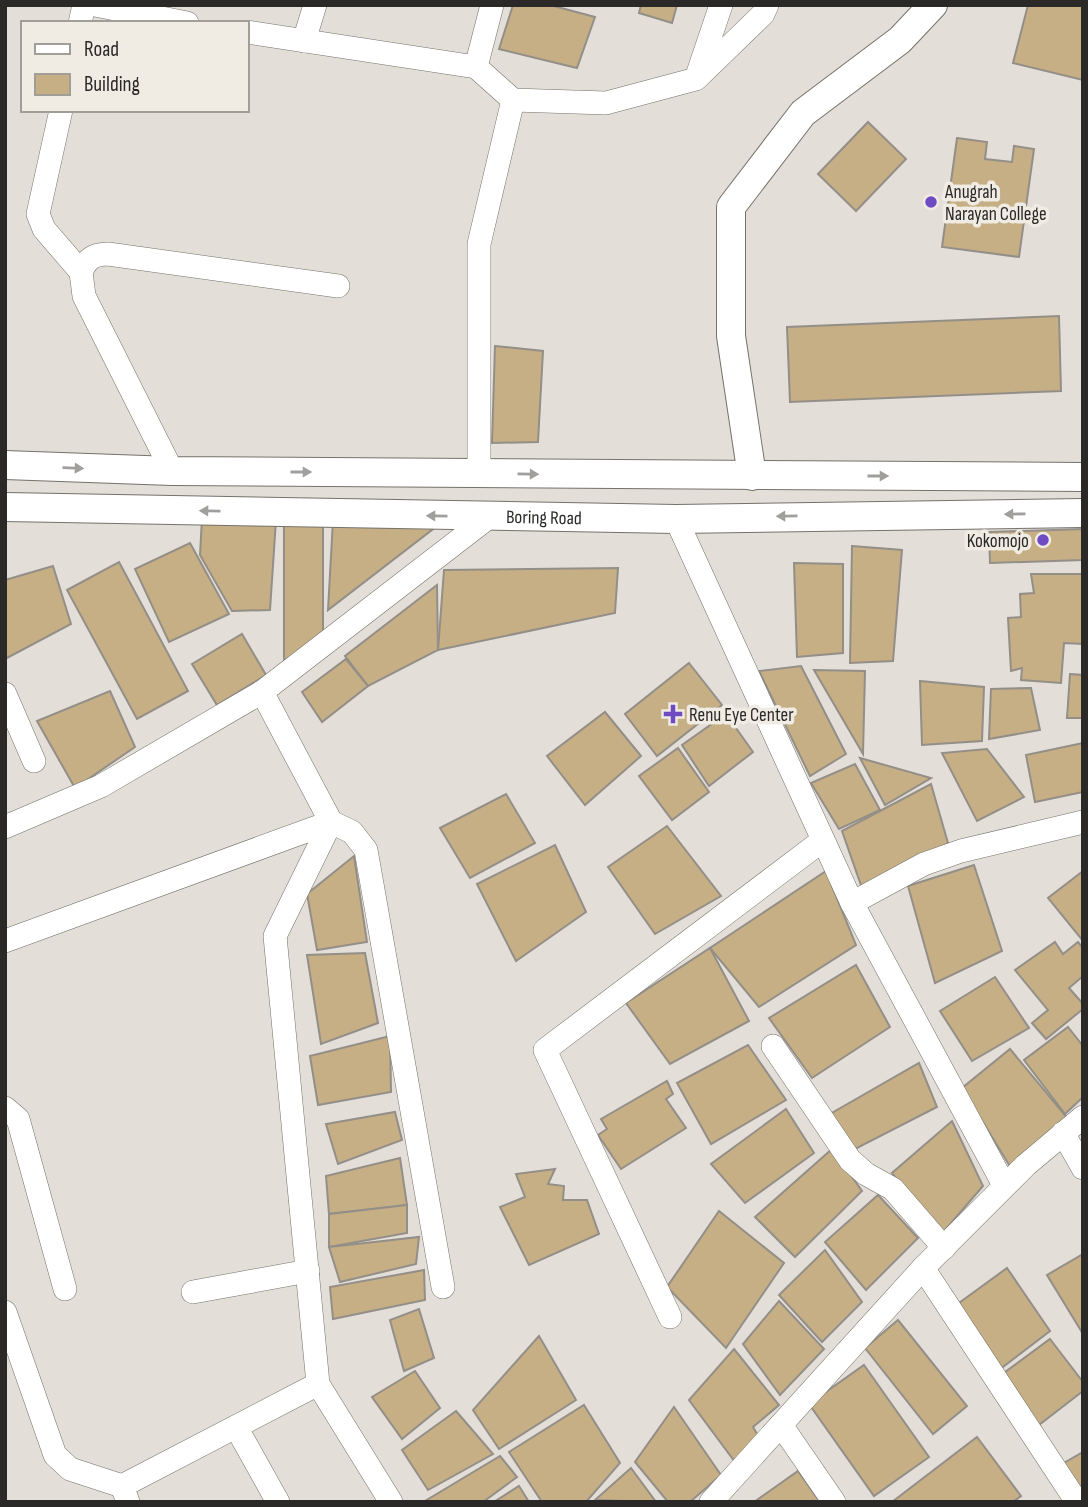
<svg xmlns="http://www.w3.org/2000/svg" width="1088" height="1507" font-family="'Sofia Sans Condensed',sans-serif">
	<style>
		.building { fill: #c6af84; stroke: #938f88; stroke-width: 2 }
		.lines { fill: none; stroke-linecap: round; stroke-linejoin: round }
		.minor-casing { stroke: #75726b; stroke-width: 24 }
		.tertiary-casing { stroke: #75726b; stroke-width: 30 }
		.minor { stroke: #fff; stroke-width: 23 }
		.tertiary { stroke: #fff; stroke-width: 28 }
		.oneway { fill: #a09f9e }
		.poi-dot { fill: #6e4ac3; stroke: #f0ece4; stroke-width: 2.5 }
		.labels { text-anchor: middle; stroke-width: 7; stroke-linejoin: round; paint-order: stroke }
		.poi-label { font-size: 19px; fill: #2b2927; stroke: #f0ece4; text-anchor: start }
		.street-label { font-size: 19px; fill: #2b2927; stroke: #f0ece4 }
	</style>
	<rect width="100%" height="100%" fill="#e3ded7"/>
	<g class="building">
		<polygon points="513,5 550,5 595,17 577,68 499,49"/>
		<polygon points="641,5 677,5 672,23 639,13"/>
		<polygon points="1028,5 1083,5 1083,80 1013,63"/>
		<polygon points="868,122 906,159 856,211 818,174"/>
		<polygon points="957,138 987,142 985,159 1012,162 1014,146 1034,149 1019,257 942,247"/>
		<polygon points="1059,316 1061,391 790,402 787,327"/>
		<polygon points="495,346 543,351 538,442 492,443"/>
		<polygon points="202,518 276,520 270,610 232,611 200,555"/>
		<polygon points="333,520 437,526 328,610"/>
		<polygon points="284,523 323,523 323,631 284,669"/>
		<polygon points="1083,529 1083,560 990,563 989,532"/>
		<polygon points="190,543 229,614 169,642 135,569"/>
		<polygon points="852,546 902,550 893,661 850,663"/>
		<polygon points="119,562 188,691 137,719 67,590"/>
		<polygon points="794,563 843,564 843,653 797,657"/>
		<polygon points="53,566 71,624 5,659 5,580"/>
		<polygon points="618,568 615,613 438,650 444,570"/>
		<polygon points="1031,574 1083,574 1083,644 1064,643 1061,683 1021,680 1022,668 1011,671 1008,618 1021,617 1020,594 1034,593"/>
		<polygon points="437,585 438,650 368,686 345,656"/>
		<polygon points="242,634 266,675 217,705 192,664"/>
		<polygon points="346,659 368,686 322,722 302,692"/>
		<polygon points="689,663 722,705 657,756 625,714"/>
		<polygon points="801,666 846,754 810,776 759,671"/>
		<polygon points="814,670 865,671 863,754"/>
		<polygon points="1070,674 1083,675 1083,718 1067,718"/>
		<polygon points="920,681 984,687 982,741 922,745"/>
		<polygon points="1031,688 1040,730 989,739 991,689"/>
		<polygon points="110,691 135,747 75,788 37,721"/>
		<polygon points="605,712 641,756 585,805 547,756"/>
		<polygon points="726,714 753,752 709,786 682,745"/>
		<polygon points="1083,743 1083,792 1035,802 1026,755"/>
		<polygon points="678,748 709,792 672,820 639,776"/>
		<polygon points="987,749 1024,797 977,821 942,753"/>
		<polygon points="860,758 931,778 885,805"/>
		<polygon points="855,764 880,810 839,829 811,783"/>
		<polygon points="931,784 948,843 863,891 842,831"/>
		<polygon points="506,794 535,843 470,878 440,828"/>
		<polygon points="667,826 721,896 655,934 608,867"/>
		<polygon points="555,845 586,912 516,961 477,884"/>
		<polygon points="354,856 367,942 317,950 307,894"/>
		<polygon points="974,865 1002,951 935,983 908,886"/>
		<polygon points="826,871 856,945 759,1007 710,948"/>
		<polygon points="1083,871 1083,941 1048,898"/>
		<polygon points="1055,942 1063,954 1078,942 1083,948 1083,976 1069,988 1083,1004 1083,1009 1046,1039 1032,1023 1048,1010 1015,970"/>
		<polygon points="710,948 749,1021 670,1064 626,1003"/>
		<polygon points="365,953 378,1023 321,1044 307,955"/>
		<polygon points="856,965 890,1027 812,1078 769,1018"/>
		<polygon points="995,977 1029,1028 972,1061 940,1011"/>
		<polygon points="1068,1027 1083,1046 1083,1097 1065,1114 1024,1060"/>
		<polygon points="390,1036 391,1092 318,1105 310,1056"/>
		<polygon points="748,1045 786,1100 711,1144 677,1083"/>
		<polygon points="1010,1049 1069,1120 1011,1168 962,1088"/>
		<polygon points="919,1063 937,1107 855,1149 830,1114"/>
		<polygon points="667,1081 673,1094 666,1099 686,1128 621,1169 598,1135 607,1129 601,1119"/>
		<polygon points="786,1109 814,1153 745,1203 711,1164"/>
		<polygon points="395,1112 402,1140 338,1164 326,1124"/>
		<polygon points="952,1121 983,1186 940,1236 892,1173"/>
		<polygon points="832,1149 862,1191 795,1257 755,1217"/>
		<polygon points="400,1158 407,1205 329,1214 326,1176"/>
		<polygon points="555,1169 548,1184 564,1186 563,1200 587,1200 599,1234 529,1265 500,1207 525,1197 516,1174"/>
		<polygon points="878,1195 918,1238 866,1290 825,1242"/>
		<polygon points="407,1205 407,1233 329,1247 329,1214"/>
		<polygon points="719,1211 784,1263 726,1348 667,1287"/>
		<polygon points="419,1237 416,1264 340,1282 329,1247"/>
		<polygon points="825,1250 862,1302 822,1342 779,1295"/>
		<polygon points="1083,1254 1083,1334 1047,1275"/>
		<polygon points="1007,1268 1050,1331 999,1370 959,1303"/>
		<polygon points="424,1270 425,1300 333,1319 330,1287"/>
		<polygon points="779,1301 824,1349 780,1395 743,1344"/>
		<polygon points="419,1309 434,1358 404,1371 390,1320"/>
		<polygon points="898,1320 967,1406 933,1434 865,1348"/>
		<polygon points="539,1336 576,1400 499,1449 473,1410"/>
		<polygon points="1050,1339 1083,1382 1083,1391 1035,1428 1001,1375"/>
		<polygon points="734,1349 779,1405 753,1427 759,1437 735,1462 689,1400"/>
		<polygon points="864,1365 929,1457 874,1496 809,1404"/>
		<polygon points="415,1371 440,1408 402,1439 372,1397"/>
		<polygon points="584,1405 620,1463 586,1502 542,1502 509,1452"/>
		<polygon points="674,1407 721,1475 690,1502 668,1502 635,1462"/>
		<polygon points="456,1411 493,1454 428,1490 402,1450"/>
		<polygon points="977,1437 1021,1496 1013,1502 892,1502"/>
		<polygon points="1083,1452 1083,1499 1062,1464"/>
		<polygon points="500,1456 517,1477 483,1502 425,1501"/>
		<polygon points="631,1468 656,1502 595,1500"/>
		<polygon points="798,1471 820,1502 754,1502"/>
		<polygon points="519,1486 529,1502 494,1502"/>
	</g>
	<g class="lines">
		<defs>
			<g id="minor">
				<polyline points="95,5 187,23"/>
				<polyline points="80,23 84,5"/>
				<polyline points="247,32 476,67 513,100 606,103 696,79 763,14 767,5"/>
				<polyline points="304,41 315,5"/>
				<polyline points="476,67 492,5"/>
				<polyline points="697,76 721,5"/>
				<polyline points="61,110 38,214 44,229 81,272"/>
				<path d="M 172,471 L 84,296 L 81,272 C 87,259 93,254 108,254 L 338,286"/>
				<polyline points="479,473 479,244 513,100"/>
				<polyline points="676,519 852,903 1004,1185"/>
				<polyline points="5,694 34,761"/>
				<polyline points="5,827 101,786 262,692"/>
				<polyline points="852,903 924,864 961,851 1083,822"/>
				<polyline points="5,941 331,822 352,832 366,850 443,1287"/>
				<polyline points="773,1046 850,1160 866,1174 893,1189 944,1248"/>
				<polyline points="5,1108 18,1119 65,1289"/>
				<polyline points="1063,1133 1083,1168"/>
				<polyline points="923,1268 1077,1502"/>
				<polyline points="193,1292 308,1271"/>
				<polyline points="5,1312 55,1455 70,1469 122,1486"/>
				<polyline points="670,1317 545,1050 823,840"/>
				<polyline points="781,1425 834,1502"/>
				<polyline points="236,1427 278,1502"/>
				<polyline points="128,1502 122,1486 318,1384"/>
				<polyline points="391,1502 318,1384 275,936 331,822 262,692 489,517"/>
				<polyline points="711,1502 923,1268 1026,1165 1083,1117"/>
			</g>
			<g id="tertiary">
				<polyline points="5,465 172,471 1083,477"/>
				<polyline points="752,476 731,336 731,207 803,113 900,40 933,5"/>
				<path id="s1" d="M 5,507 L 676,519 L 1083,513"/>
			</g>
		</defs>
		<use href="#minor" class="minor-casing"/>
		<use href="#tertiary" class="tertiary-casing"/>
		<use href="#minor" class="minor"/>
		<use href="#tertiary" class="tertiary"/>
	</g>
	<defs><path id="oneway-solid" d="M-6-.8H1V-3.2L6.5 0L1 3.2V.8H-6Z" transform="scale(1.75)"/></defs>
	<g class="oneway">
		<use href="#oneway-solid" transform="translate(73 468) rotate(2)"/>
		<use href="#oneway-solid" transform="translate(301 472)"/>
		<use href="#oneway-solid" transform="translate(528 474) rotate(1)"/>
		<use href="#oneway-solid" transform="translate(878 476)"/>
		<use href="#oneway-solid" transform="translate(210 511) rotate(-179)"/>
		<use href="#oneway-solid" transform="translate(1015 514) rotate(179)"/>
		<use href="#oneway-solid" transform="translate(437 516) rotate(-179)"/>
		<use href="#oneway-solid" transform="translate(787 516) rotate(179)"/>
	</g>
	<g class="poi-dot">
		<circle cx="931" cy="202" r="7"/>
		<circle cx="1043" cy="540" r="7"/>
		<path d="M669.5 703.5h7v7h7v7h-7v7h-7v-7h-7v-7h7z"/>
	</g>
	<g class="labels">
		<g class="poi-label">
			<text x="945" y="198">Anugrah<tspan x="945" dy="22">Narayan College</tspan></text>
			<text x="1029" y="547" text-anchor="end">Kokomojo</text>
			<text x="689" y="721">Renu Eye Center</text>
		</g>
		<g class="street-label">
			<text dy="7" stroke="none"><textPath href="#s1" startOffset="539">Boring Road</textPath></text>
		</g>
	</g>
	<rect width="1088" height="1507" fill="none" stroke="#2b2927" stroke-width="14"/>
	<rect x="21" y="21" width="228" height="91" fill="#f0ece4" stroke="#a19e98" stroke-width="2"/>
	<rect x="35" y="44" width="35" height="10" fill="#ffffff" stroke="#a19e98" stroke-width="2"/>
	<text x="84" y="56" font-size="21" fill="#2b2927">Road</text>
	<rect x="35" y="74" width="35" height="21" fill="#c6af84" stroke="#a19e98" stroke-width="2"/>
	<text x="84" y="91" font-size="21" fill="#2b2927">Building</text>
</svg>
